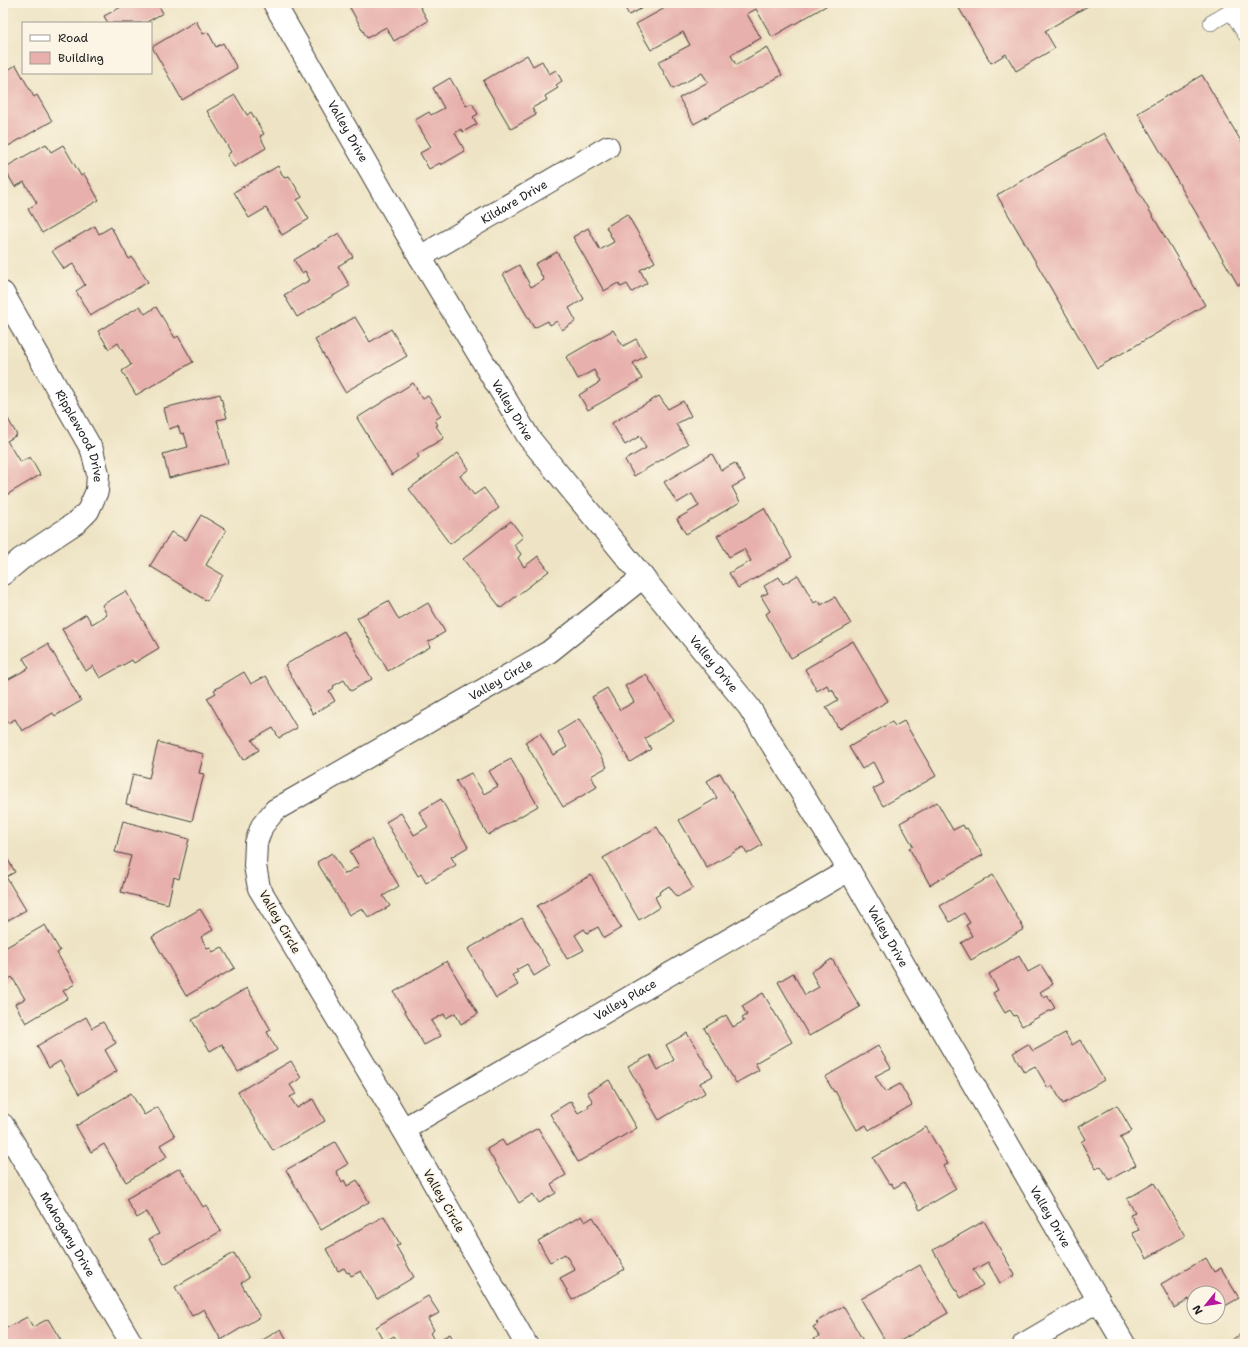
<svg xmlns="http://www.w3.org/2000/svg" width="1248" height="1347" font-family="'Shantell Sans',sans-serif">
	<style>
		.building { fill: #e7b0ac }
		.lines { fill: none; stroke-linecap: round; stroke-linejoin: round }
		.lane-casing { stroke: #3c3a35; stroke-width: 16 }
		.street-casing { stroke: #3c3a35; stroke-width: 24 }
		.lane { stroke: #fff; stroke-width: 15 }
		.street { stroke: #fff; stroke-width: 22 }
		.labels { text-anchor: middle; stroke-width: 3; stroke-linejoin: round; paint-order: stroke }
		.street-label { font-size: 12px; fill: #1c1c1c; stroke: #fcf5e5 }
	</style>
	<rect width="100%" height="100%" fill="#fcf5e5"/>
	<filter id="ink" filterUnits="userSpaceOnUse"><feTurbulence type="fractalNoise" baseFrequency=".025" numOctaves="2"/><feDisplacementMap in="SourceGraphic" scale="8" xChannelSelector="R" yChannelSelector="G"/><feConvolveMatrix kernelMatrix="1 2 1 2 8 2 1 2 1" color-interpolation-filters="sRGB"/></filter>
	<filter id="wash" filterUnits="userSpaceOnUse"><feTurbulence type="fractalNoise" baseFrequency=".012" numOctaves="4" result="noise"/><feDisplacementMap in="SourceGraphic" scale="16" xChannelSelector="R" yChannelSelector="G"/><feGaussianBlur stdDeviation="0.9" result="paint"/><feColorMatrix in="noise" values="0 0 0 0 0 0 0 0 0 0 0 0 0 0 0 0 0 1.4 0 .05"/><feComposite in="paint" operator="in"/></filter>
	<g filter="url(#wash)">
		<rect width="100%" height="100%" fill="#eee4c5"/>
		<g id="blocks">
			<g class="building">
				<polygon points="121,3 157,3 163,13 145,23 108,23 104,16 123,6"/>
				<polygon points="355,3 418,3 428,21 394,41 386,27 367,38 349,6"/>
				<polygon points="622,3 652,3 629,15"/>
				<polygon points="662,3 831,3 772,37 756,9 747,14 761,38 731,55 736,65 767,47 782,75 694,124 679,98 708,82 702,73 673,89 658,62 690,45 683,32 651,50 636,24 665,8"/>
				<polygon points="956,3 1093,3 1045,31 1055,48 1016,71 1006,54 991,63"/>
				<polygon points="196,21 203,34 208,32 216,47 223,43 237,68 182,100 152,47"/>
				<polygon points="527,55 533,66 542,61 549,74 556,70 562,81 556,85 558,88 545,96 547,100 532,108 536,115 511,129 483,81"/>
				<polygon points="16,65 34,97 37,95 52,121 3,149 3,73"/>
				<polygon points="1202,75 1245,148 1245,281 1238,285 1138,113"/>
				<polygon points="450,78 466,106 472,103 478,114 473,117 477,124 463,132 461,129 455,133 465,151 441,165 440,163 429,169 420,153 431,147 415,120 429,112 431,115 444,108 433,88"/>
				<polygon points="235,95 247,115 251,112 264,134 260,136 266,148 234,167 227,155 231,152 207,111"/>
				<polygon points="1104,133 1205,305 1097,368 997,195"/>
				<polygon points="46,144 51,152 63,145 81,176 84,174 99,200 42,233 28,209 37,203 24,182 15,187 4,168"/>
				<polygon points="278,166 284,178 289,176 302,197 297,200 309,219 282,235 266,208 249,218 234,192"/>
				<polygon points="627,214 655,262 640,270 647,283 632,292 627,284 621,287 618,283 604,291 573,237 588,228 600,250 614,242 606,227"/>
				<polygon points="95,226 99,234 111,227 129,259 132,257 148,282 90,316 76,291 85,285 73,264 64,269 52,251"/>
				<polygon points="339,233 353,257 338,266 350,286 297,317 284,295 310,280 305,271 302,273 294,260"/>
				<polygon points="557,252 584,299 569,308 576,321 562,330 557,321 550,325 548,321 534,328 503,274 519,265 531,287 544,280 535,264"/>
				<polygon points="140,306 145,314 156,307 175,338 178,336 193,362 136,395 122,371 131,365 118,343 109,349 98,331"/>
				<polygon points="355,317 370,342 391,329 407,356 345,392 315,340"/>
				<polygon points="613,330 623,346 636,339 646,356 633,363 642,379 588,410 579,395 600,382 594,370 578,379 566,357"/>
				<polygon points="413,383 423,399 428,396 441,416 435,420 438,425 436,426 444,438 417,454 419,457 392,475 357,418"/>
				<polygon points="220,394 227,418 217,420 228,463 169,478 163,454 188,447 184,433 181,434 178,426 169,429 164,408"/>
				<polygon points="659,396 668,409 683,401 691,416 676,424 688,444 634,476 625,460 646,448 640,436 625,445 612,423"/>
				<polygon points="3,410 17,435 7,441 20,462 30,457 40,475 3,497"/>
				<polygon points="458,453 469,469 460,476 474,495 484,488 499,508 450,544 409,489"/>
				<polygon points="712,454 721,470 735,463 745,480 732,487 740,502 686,534 677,519 699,506 692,494 677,503 664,482"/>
				<polygon points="764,508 792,557 738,588 729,573 751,561 744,549 729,557 717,536"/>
				<polygon points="201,515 226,530 206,565 223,575 207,601 150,566 171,532 186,540"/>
				<polygon points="511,521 523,537 514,545 521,554 518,558 524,567 538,556 549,571 501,608 463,559"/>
				<polygon points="798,575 814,603 819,600 821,605 835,597 851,624 791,658 766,614 770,611 761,596 768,593 764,586 779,577 783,584"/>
				<polygon points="126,591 159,648 134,663 132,660 100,678 93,666 86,671 62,629 86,614 92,624 107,615 102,605"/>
				<polygon points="388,601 399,620 428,603 445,632 428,642 430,647 388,671 357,618"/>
				<polygon points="344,631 372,679 351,691 344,680 333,686 334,688 329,691 335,701 313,714 285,665"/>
				<polygon points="853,641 888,701 839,729 826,707 838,700 832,689 830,691 827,685 817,691 805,669"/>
				<polygon points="48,644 81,701 55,716 53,713 22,731 15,719 8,723 3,715 3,673 7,680 29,668 23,658"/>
				<polygon points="244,672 251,684 266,676 297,728 279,738 273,728 252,740 259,750 243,760 207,698 216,693 214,690"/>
				<polygon points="646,674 674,721 645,738 651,749 630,762 592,697 607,688 620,710 634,702 625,686"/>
				<polygon points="579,719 607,767 591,776 597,787 563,807 525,742 540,733 553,755 567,747 558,732"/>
				<polygon points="904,721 936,776 883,806 873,789 884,783 873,762 862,769 849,747 892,722 895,726"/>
				<polygon points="158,742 204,754 199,773 204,774 192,821 126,804 133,774 149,778"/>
				<polygon points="511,759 538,806 488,835 456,781 471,773 484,794 498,786 489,771"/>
				<polygon points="720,773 762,845 747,854 743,847 707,868 679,820 717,798 707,781"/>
				<polygon points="441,799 468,847 451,857 456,865 426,883 421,874 418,876 386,822 401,813 414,835 428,827 419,812"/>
				<polygon points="937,802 953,830 963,825 965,829 967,828 983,855 930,885 909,848 913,846 900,823"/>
				<polygon points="123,821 189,839 179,879 174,877 168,904 121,892 131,856 115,852"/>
				<polygon points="657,827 693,888 677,897 669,886 659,892 660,894 655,897 660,907 639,920 603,858"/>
				<polygon points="371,839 399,886 383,896 390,906 369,918 362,908 349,915 317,862 332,853 345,874 359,866 350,851"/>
				<polygon points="3,851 15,872 6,877 26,910 3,923"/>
				<polygon points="591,875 621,928 604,938 598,927 587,933 584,929 575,935 584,950 567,959 537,906"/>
				<polygon points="993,875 1024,929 971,960 961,943 972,936 966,925 970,923 964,913 950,922 940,906"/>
				<polygon points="200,909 213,930 201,937 207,948 210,947 213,952 222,947 235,968 186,996 152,937"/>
				<polygon points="522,918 550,966 534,976 527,964 516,970 518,972 512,975 518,985 496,998 468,949"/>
				<polygon points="45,925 60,951 57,953 75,984 63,991 68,998 26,1023 15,1004 25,999 12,977 3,983 3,949"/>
				<polygon points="1019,956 1028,972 1041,965 1053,984 1040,992 1043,997 1047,995 1055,1008 1022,1026 1016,1015 1014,1016 1010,1010 1005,1013 993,993 998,990 989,974"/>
				<polygon points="832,959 860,1007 809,1036 778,982 793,973 805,995 819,987 811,972"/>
				<polygon points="447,961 478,1014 461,1024 455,1013 446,1018 444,1014 431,1021 441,1036 424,1045 394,992"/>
				<polygon points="247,988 271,1030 267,1032 277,1050 238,1072 222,1044 210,1051 192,1020"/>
				<polygon points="763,993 792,1042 755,1063 759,1070 736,1083 704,1028 726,1015 733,1027 744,1021 742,1018 747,1015 742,1006"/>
				<polygon points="86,1017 92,1028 103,1022 116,1043 105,1050 117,1071 79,1094 60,1061 49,1068 37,1046"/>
				<polygon points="687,1033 713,1076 700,1083 705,1093 659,1120 628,1067 650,1055 658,1070 674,1060 666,1045"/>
				<polygon points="1065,1033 1072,1045 1080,1040 1104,1080 1063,1104 1052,1085 1048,1088 1035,1066 1024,1072 1013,1053 1028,1044 1033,1051"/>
				<polygon points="878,1046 891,1068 875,1076 885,1092 900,1084 912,1105 869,1130 866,1125 857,1130 835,1091 834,1092 825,1077"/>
				<polygon points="291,1061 301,1078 290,1085 296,1094 290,1097 297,1108 313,1099 325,1121 273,1151 238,1092"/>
				<polygon points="609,1080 637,1128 578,1162 550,1114 571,1101 578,1113 589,1107 588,1105 593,1102 587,1092"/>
				<polygon points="131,1093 144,1115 158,1107 175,1136 160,1145 167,1157 126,1182 104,1144 91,1152 76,1126"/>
				<polygon points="1117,1105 1132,1131 1120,1137 1136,1165 1109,1180 1101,1166 1096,1169 1081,1142 1085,1139 1078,1127"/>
				<polygon points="926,1127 948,1164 943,1166 956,1189 920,1210 904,1182 894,1188 891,1183 889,1184 873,1158"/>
				<polygon points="538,1128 566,1175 551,1184 556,1193 539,1203 533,1194 519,1203 487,1149 502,1140 506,1146"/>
				<polygon points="335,1142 348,1164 336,1171 342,1182 344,1180 347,1186 357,1180 369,1202 321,1230 286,1170"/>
				<polygon points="180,1168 203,1207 206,1205 221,1231 164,1264 149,1239 159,1234 147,1212 137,1218 126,1199"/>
				<polygon points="1154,1183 1185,1236 1147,1258 1132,1233 1139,1230 1130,1214 1135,1212 1127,1199"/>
				<polygon points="384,1216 400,1244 396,1246 414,1277 377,1299 361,1271 351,1276 349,1272 347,1273 344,1268 338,1271 326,1249"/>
				<polygon points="581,1216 585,1222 593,1217 625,1269 572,1300 560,1278 575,1270 565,1254 550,1262 538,1241"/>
				<polygon points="984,1221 1015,1275 1000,1283 988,1262 973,1270 983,1285 961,1298 933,1250"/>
				<polygon points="234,1253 249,1278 241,1283 260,1317 221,1340 204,1309 192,1316 175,1287"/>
				<polygon points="1206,1258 1214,1272 1221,1268 1239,1298 1218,1310 1218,1293 1194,1293 1194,1307 1189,1299 1174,1308 1161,1284"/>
				<polygon points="920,1265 948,1313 895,1344 887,1344 861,1299"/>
				<polygon points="428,1296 439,1313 428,1319 434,1330 430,1333 435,1342 450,1334 456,1344 399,1344 394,1336 384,1342 376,1327"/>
				<polygon points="843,1306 865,1344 806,1344 819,1336 813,1327 818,1324 816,1322"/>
				<polygon points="27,1317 33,1327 48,1319 63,1344 3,1344 3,1330"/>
				<polygon points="281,1329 289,1344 256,1344"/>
				<polygon points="1245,1332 1245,1344 1225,1344 1229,1341"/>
			</g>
		</g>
	</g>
	<g filter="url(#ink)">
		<use href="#blocks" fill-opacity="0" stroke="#3c3a35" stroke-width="1"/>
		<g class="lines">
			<defs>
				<g id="lane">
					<polyline points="1231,11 1245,34"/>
					<polyline points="1211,23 1245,3"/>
				</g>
				<g id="street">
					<path id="s1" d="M 274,3 L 420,257 L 529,438 L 749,707 L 849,870 L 1124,1344"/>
					<path id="s2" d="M 420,257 L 608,147"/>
					<path id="s3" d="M 3,293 L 92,450 L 98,474 L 97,491 L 88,511 L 77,522 L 21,559 L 3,574"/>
					<path id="s4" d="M 3,1125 L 132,1344"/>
					<path id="s5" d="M 403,1129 L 849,870"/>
					<path id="s6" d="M 526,1344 L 403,1129 L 259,888 L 255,866 L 256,843 L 262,826 L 275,810 L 549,652 L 643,577"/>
					<polyline points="1024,1344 1099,1300"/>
				</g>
			</defs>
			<use href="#lane" class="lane-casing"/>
			<use href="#street" class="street-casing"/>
			<use href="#lane" class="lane"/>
			<use href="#street" class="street"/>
		</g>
	</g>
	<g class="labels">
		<g class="street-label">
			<text dy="4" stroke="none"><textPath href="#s1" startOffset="148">Valley Drive</textPath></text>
			<text dy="4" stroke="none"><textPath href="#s2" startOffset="109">Kildare Drive</textPath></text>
			<text dy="4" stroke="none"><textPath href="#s1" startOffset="472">Valley Drive</textPath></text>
			<text dy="4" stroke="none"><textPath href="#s3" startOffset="163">Ripplewood Drive</textPath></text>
			<text dy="4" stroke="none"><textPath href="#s1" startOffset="796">Valley Drive</textPath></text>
			<text dy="4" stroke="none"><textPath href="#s6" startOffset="873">Valley Circle</textPath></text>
			<text transform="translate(280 922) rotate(60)" y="4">Valley Circle</text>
			<text dy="4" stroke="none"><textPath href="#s1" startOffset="1120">Valley Drive</textPath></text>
			<text dy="4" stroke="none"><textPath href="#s5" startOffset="257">Valley Place</textPath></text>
			<text transform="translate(444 1201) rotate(60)" y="4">Valley Circle</text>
			<text dy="4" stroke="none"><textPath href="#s1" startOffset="1444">Valley Drive</textPath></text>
			<text dy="4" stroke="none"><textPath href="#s4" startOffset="127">Mahogany Drive</textPath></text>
		</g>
	</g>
	<rect width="1248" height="1347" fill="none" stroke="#fcf5e5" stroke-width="16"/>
	<rect x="22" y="22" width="130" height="52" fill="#fcf5e5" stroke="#a29e95"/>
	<rect x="30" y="35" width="20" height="6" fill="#ffffff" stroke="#a29e95"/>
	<text x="58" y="42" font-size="12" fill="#1c1c1c">Road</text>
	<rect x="30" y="52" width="20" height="12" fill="#e7b0ac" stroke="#a29e95"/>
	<text x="58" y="62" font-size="12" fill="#1c1c1c">Building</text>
	<g transform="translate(1206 1305) rotate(240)"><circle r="19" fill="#fcf5e5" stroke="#a29e95"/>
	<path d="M0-3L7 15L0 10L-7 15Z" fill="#b5179e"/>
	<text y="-6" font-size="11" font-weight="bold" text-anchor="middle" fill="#1c1c1c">N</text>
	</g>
</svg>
